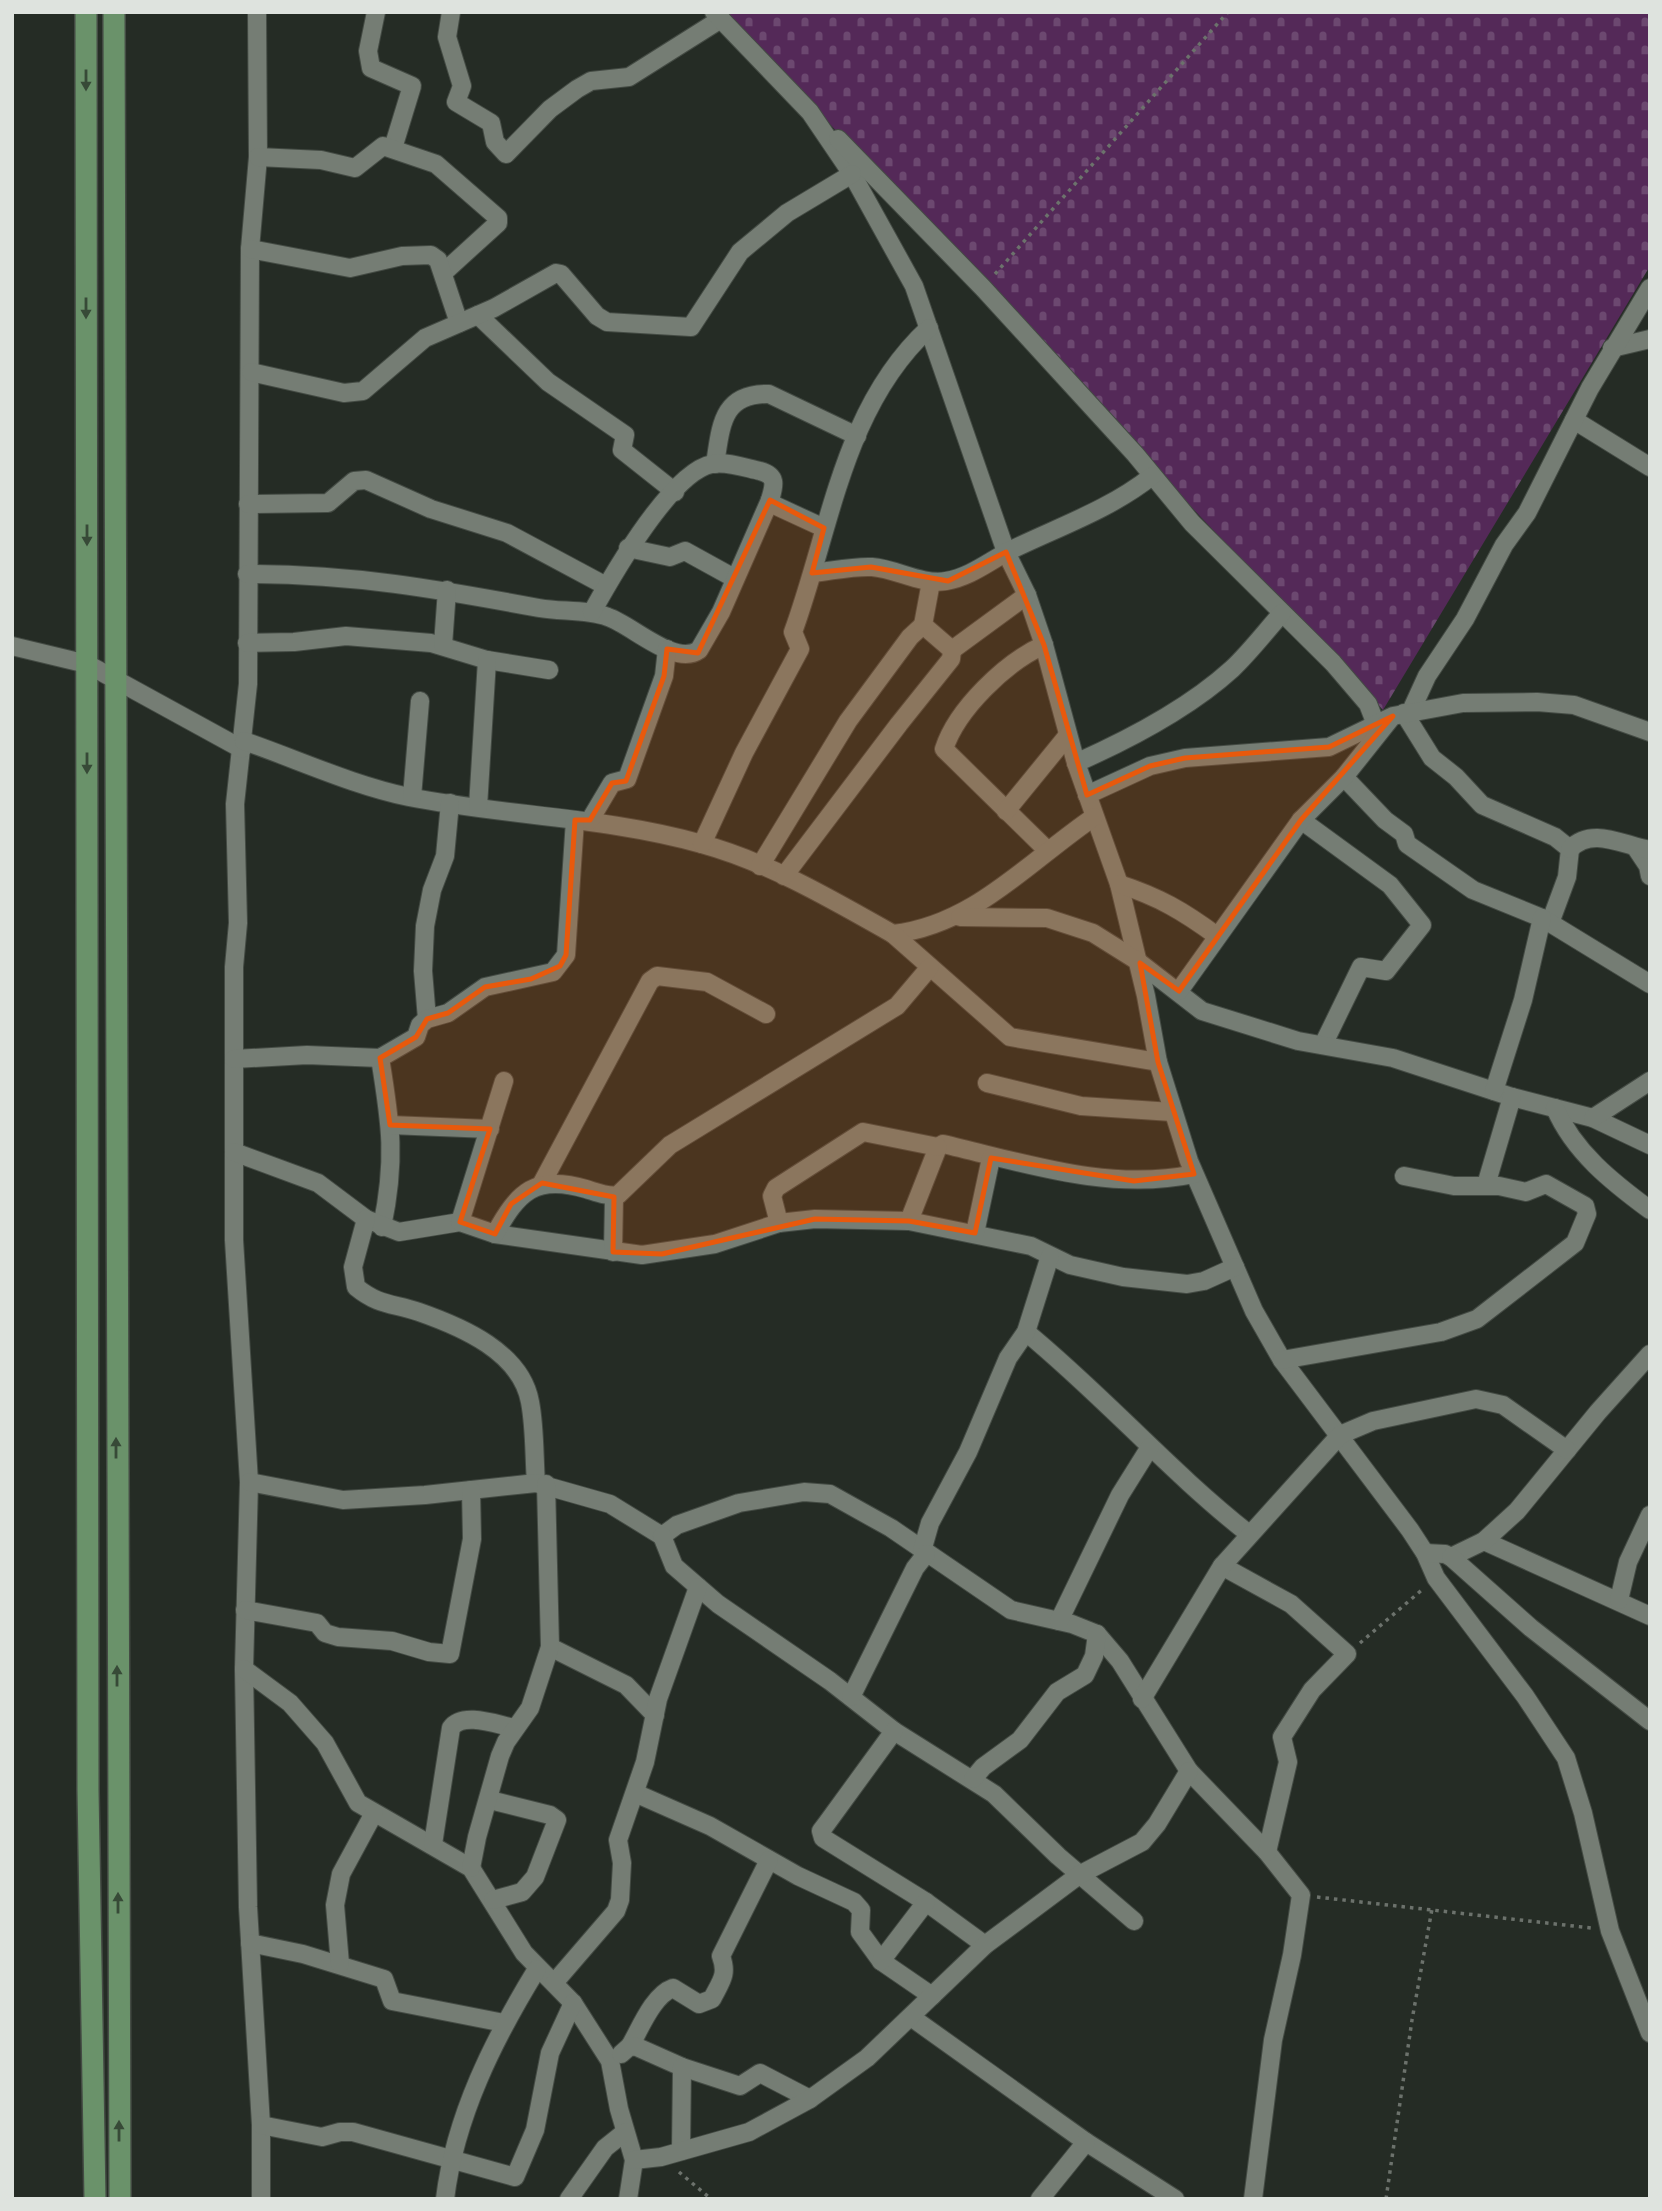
<svg xmlns="http://www.w3.org/2000/svg" width="1662" height="2211" font-family="'Golos Text',sans-serif">
	<style>
		.cemetery { fill: url(#cemetery-stones) }
		.lines { fill: none; stroke-linecap: round; stroke-linejoin: round }
		.minor-casing { stroke: #444b44; stroke-width: 20 }
		.primary-casing { stroke: #444b44; stroke-width: 24 }
		.path { stroke: #6c726c; stroke-width: 3.5; stroke-dasharray: 3.5 5; stroke-linecap: butt }
		.minor { stroke: #757d74; stroke-width: 18 }
		.primary { stroke: #6a926a; stroke-width: 21 }
		.oneway { fill: #374a37 }
		.marked { fill: #e8590c; fill-opacity: 0.2; stroke: #e8590c; stroke-width: 5; stroke-linejoin: round }
	</style>
	<defs>
		<pattern id="cemetery-stones" width="16" height="16" patternUnits="userSpaceOnUse" patternTransform="scale(1.75)"><rect width="16" height="16" fill="#542958"/><path d="M2 7V4a2 2 0 0 1 4 0v3zM10 15v-3a2 2 0 0 1 4 0v3z" fill="#6c4870"/></pattern>
	</defs>
	<rect width="100%" height="100%" fill="#252c25"/>
	<polygon class="cemetery" points="724,12 1650,12 1650,266 1383,710"/>
	<g class="lines">
		<defs>
			<g id="minor">
				<polyline points="257,12 258,157 250,249 248,684 235,804 238,923 234,967 234,1240 249,1482 244,1669 248,1907 261,2125 261,2199"/>
				<polyline points="376,12 368,51 371,68 412,86 393,148"/>
				<polyline points="451,12 447,37 462,86 456,102 491,123 495,142 506,154 550,109 577,89 591,81 629,77 721,19"/>
				<polyline points="714,12 810,112 852,174 914,286 1006,552 1027,595 1044,645 1076,763 1119,884 1146,996 1158,1062 1189,1161 1254,1311 1282,1360 1410,1530 1425,1553 1436,1578 1525,1696 1566,1758 1583,1813 1610,1931 1650,2033"/>
				<polyline points="838,139 983,288 1135,454 1192,523 1333,663 1368,704 1375,722"/>
				<polyline points="258,157 321,160 355,168 383,146 436,164 498,218 498,223 443,273"/>
				<polyline points="250,249 350,268 402,256 431,255 438,260 459,323"/>
				<polyline points="478,315 548,382 625,435 622,450 675,492"/>
				<polyline points="1612,348 1650,339"/>
				<polyline points="251,372 344,393 363,391 425,338 494,308 556,273 561,274 597,316 607,322 691,327 740,252 787,213 852,174"/>
				<polyline points="1574,420 1650,467"/>
				<path d="M 715,464 C 721,427 721,393 769,394 L 857,436"/>
				<polyline points="248,504 328,503 354,481 366,480 431,509 507,533 606,586"/>
				<polyline points="628,548 670,557 685,551 734,578"/>
				<path d="M 813,573 C 832,571 853,566 872,567 C 897,569 921,585 946,581 C 970,577 988,562 1009,551 C 1058,527 1109,510 1152,476"/>
				<path d="M 247,574 C 353,574 437,589 539,608 C 562,612 586,609 608,617 C 632,625 675,667 699,650 L 721,612 L 770,500"/>
				<path d="M 592,612 C 612,576 671,472 712,464 C 727,461 746,468 760,471 C 778,476 774,486 770,500 L 772,504 L 824,528"/>
				<polyline points="247,643 294,642 346,636 431,643 487,660 549,670"/>
				<polyline points="443,645 447,590"/>
				<path d="M 1044,645 C 1006,662 957,709 944,749 L 1047,850"/>
				<polyline points="12,646 87,664 242,749"/>
				<polyline points="952,650 1027,595"/>
				<polyline points="1411,711 1427,676 1465,619 1504,545 1527,513 1590,388 1650,288"/>
				<polyline points="1404,713 1432,758 1456,777 1482,805 1555,837 1570,849 1567,877 1550,923"/>
				<path d="M 244,741 C 299,760 352,785 409,797 C 506,816 606,817 702,844 C 768,862 833,900 893,934 C 974,925 1029,861 1094,817"/>
				<path d="M 1076,763 C 1130,739 1188,709 1232,669 C 1250,652 1266,631 1282,613"/>
				<polyline points="1344,777 1385,820 1404,834 1407,844 1473,890 1542,918 1650,984"/>
				<polyline points="1087,795 1150,766 1185,758 1329,747 1393,716 1463,703 1537,702 1574,705 1650,732"/>
				<polyline points="412,797 420,701"/>
				<polyline points="478,807 487,660"/>
				<polyline points="1006,811 1068,735"/>
				<polyline points="590,820 612,783 627,779 664,676 667,649"/>
				<polyline points="1301,820 1390,885 1422,925 1386,971 1361,967 1323,1045"/>
				<path d="M 702,844 L 744,753 L 800,649 L 793,632 C 831,528 843,407 929,328"/>
				<polyline points="1636,848 1648,866 1650,876"/>
				<path d="M 1570,849 C 1592,826 1622,845 1650,850"/>
				<polyline points="760,866 848,721 910,637 923,625"/>
				<polyline points="784,876 899,724 951,659 952,650 923,625 931,582"/>
				<path d="M 1119,884 C 1159,897 1183,911 1217,936"/>
				<polyline points="960,917 1047,918 1093,933 1136,960 1202,1011 1298,1041 1393,1058 1512,1097 1593,1118 1650,1145"/>
				<polyline points="893,934 1010,1037 1158,1062"/>
				<polyline points="1179,991 1301,820 1344,777 1391,718"/>
				<polyline points="427,1019 423,971 425,926 432,890 445,856 450,803"/>
				<path d="M 380,1058 C 391,1125 396,1160 382,1227"/>
				<polyline points="234,1059 307,1055 380,1058 416,1037 420,1025 427,1019 448,1013 485,987 553,972 566,955 575,820"/>
				<polyline points="987,1083 1081,1106 1172,1112"/>
				<polyline points="1494,1091 1523,1000 1542,918"/>
				<path d="M 1555,1108 C 1574,1152 1612,1182 1650,1210"/>
				<polyline points="1593,1118 1650,1081"/>
				<polyline points="390,1125 490,1129"/>
				<polyline points="234,1152 318,1183 366,1219 399,1232 460,1222 495,1234 642,1255 715,1244 779,1223 815,1219 909,1221 1031,1246 1070,1265 1123,1277 1187,1284 1204,1281 1235,1267"/>
				<polyline points="542,1183 650,981 657,976 707,982 766,1014"/>
				<polyline points="1486,1185 1512,1097"/>
				<path d="M 366,1219 L 353,1267 L 356,1287 C 379,1306 393,1303 419,1312 C 462,1327 521,1352 530,1402 C 535,1428 534,1456 536,1483"/>
				<path d="M 909,1221 L 938,1147 L 943,1144 C 1025,1163 1109,1192 1194,1174"/>
				<polyline points="460,1222 504,1081"/>
				<polyline points="779,1223 772,1196 776,1188 863,1132 938,1147"/>
				<polyline points="975,1233 991,1158"/>
				<path d="M 495,1234 C 518,1192 535,1174 586,1189 C 596,1192 608,1197 618,1195 L 670,1145 L 897,1006 L 930,967"/>
				<polyline points="613,1252 614,1197"/>
				<path d="M 1026,1332 C 1104,1396 1170,1472 1249,1534"/>
				<polyline points="1282,1360 1441,1332 1477,1319 1575,1243 1587,1214 1585,1206 1546,1184 1526,1192 1499,1186 1454,1186 1404,1176"/>
				<polyline points="249,1482 343,1500 425,1495 536,1483 610,1504 662,1536 677,1525 739,1503 804,1492 830,1494 891,1528 1011,1610 1072,1624 1097,1634 1120,1661 1189,1771 1267,1852 1301,1895 1292,1955 1273,2040 1253,2199"/>
				<polyline points="662,1536 674,1566 718,1604 830,1681 894,1731 994,1794 1058,1856 1134,1921"/>
				<polyline points="1484,1541 1650,1616"/>
				<polyline points="922,1551 930,1523 968,1452 1008,1358 1026,1332 1050,1256"/>
				<polyline points="1425,1553 1445,1554 1451,1557 1484,1541 1517,1511 1598,1412 1650,1354"/>
				<polyline points="1451,1557 1531,1628 1650,1721"/>
				<polyline points="1222,1566 1291,1604 1347,1654 1312,1690 1282,1737 1288,1762 1267,1852"/>
				<polyline points="1619,1600 1628,1562 1650,1515"/>
				<polyline points="245,1610 317,1623 325,1633 338,1637 392,1641 429,1652 450,1654 472,1539 471,1490"/>
				<polyline points="1059,1621 1120,1495 1150,1447"/>
				<polyline points="550,1647 626,1685 655,1715"/>
				<polyline points="244,1669 290,1703 325,1743 358,1803 471,1868 524,1953 573,2003 610,2061 619,2109 634,2160 628,2199"/>
				<polyline points="851,1697 915,1568 926,1554"/>
				<polyline points="1142,1699 1222,1566 1340,1435 1373,1421 1476,1399 1503,1405 1567,1450"/>
				<polyline points="894,1731 827,1823 821,1831 823,1838 926,1902 985,1945"/>
				<polyline points="973,1779 983,1767 1020,1740 1057,1692 1085,1675 1094,1656 1097,1634"/>
				<polyline points="635,1793 710,1826 798,1876 854,1902 861,1910 860,1932 881,1961 932,1996"/>
				<polyline points="490,1800 550,1815 557,1820 535,1877 522,1892 493,1900"/>
				<path d="M 433,1844 L 451,1728 C 463,1711 498,1725 515,1728"/>
				<polyline points="471,1868 477,1837 500,1756 506,1742 530,1708 550,1647 546,1484"/>
				<polyline points="250,1943 303,1954 384,1979 392,2001 504,2023"/>
				<polyline points="881,1961 926,1902"/>
				<polyline points="340,1964 335,1905 341,1874 374,1813"/>
				<polyline points="554,1983 616,1911 620,1900 622,1863 618,1840 645,1762 658,1699 698,1587"/>
				<polyline points="911,2017 1086,2142 1175,2199"/>
				<path d="M 630,2046 C 640,2029 653,1995 673,1988 L 699,2004 L 712,1999 C 721,1981 728,1975 721,1956 L 769,1860"/>
				<polyline points="621,2054 630,2046 637,2047 682,2067 740,2086 760,2073 810,2099"/>
				<polyline points="261,2125 322,2137 340,2132 353,2132 515,2177 535,2130 550,2053 573,2003"/>
				<polyline points="681,2151 682,2067"/>
				<polyline points="634,2160 661,2157 749,2132 810,2099 867,2058 985,1945 1079,1875 1142,1842 1157,1824 1189,1771"/>
				<path d="M 445,2199 C 455,2116 494,2039 537,1969"/>
				<polyline points="569,2199 605,2148 625,2132"/>
				<polyline points="1040,2199 1086,2142"/>
			</g>
			<g id="primary">
				<polyline points="86,12 88,1790 95,2199"/>
				<polyline points="114,12 120,2199"/>
			</g>
		</defs>
		<use href="#minor" class="minor-casing"/>
		<use href="#primary" class="primary-casing"/>
		<g class="path">
			<polyline points="995,274 1228,12"/>
			<polyline points="1360,1643 1423,1589"/>
			<polyline points="1317,1897 1591,1928"/>
			<polyline points="679,2172 711,2199"/>
			<polyline points="1386,2199 1412,2020 1432,1909"/>
		</g>
		<use href="#minor" class="minor"/>
		<use href="#primary" class="primary"/>
	</g>
	<defs><path id="oneway-solid" d="M-6-.8H1V-3.2L6.5 0L1 3.2V.8H-6Z" transform="scale(1.75)"/></defs>
	<g class="oneway">
		<use href="#oneway-solid" transform="translate(86 80) rotate(90)"/>
		<use href="#oneway-solid" transform="translate(86 308) rotate(90)"/>
		<use href="#oneway-solid" transform="translate(87 535) rotate(90)"/>
		<use href="#oneway-solid" transform="translate(87 763) rotate(90)"/>
		<use href="#oneway-solid" transform="translate(116 1448) rotate(-90)"/>
		<use href="#oneway-solid" transform="translate(117 1676) rotate(-90)"/>
		<use href="#oneway-solid" transform="translate(118 1903) rotate(-90)"/>
		<use href="#oneway-solid" transform="translate(119 2131) rotate(-90)"/>
	</g>
	<path class="marked" d="M 770,500 L 824,528 L 812,573 L 871,567 L 948,581 L 1006,552 L 1044,645 L 1087,795 L 1150,766 L 1185,758 L 1329,747 L 1393,716 L 1301,820 L 1179,991 L 1140,963 L 1158,1062 L 1194,1174 L 1134,1181 L 991,1158 L 975,1233 L 909,1221 L 815,1219 L 662,1254 L 613,1252 L 614,1197 L 542,1183 L 511,1204 L 495,1234 L 460,1222 L 490,1129 L 390,1125 L 380,1058 L 416,1037 L 427,1019 L 448,1013 L 485,987 L 531,979 L 560,966 L 566,955 L 575,820 L 590,820 L 612,783 L 626,781 L 664,676 L 667,649 L 698,653 Z"/>
	<rect width="1662" height="2211" fill="none" stroke="#dee3de" stroke-width="28"/>
</svg>
